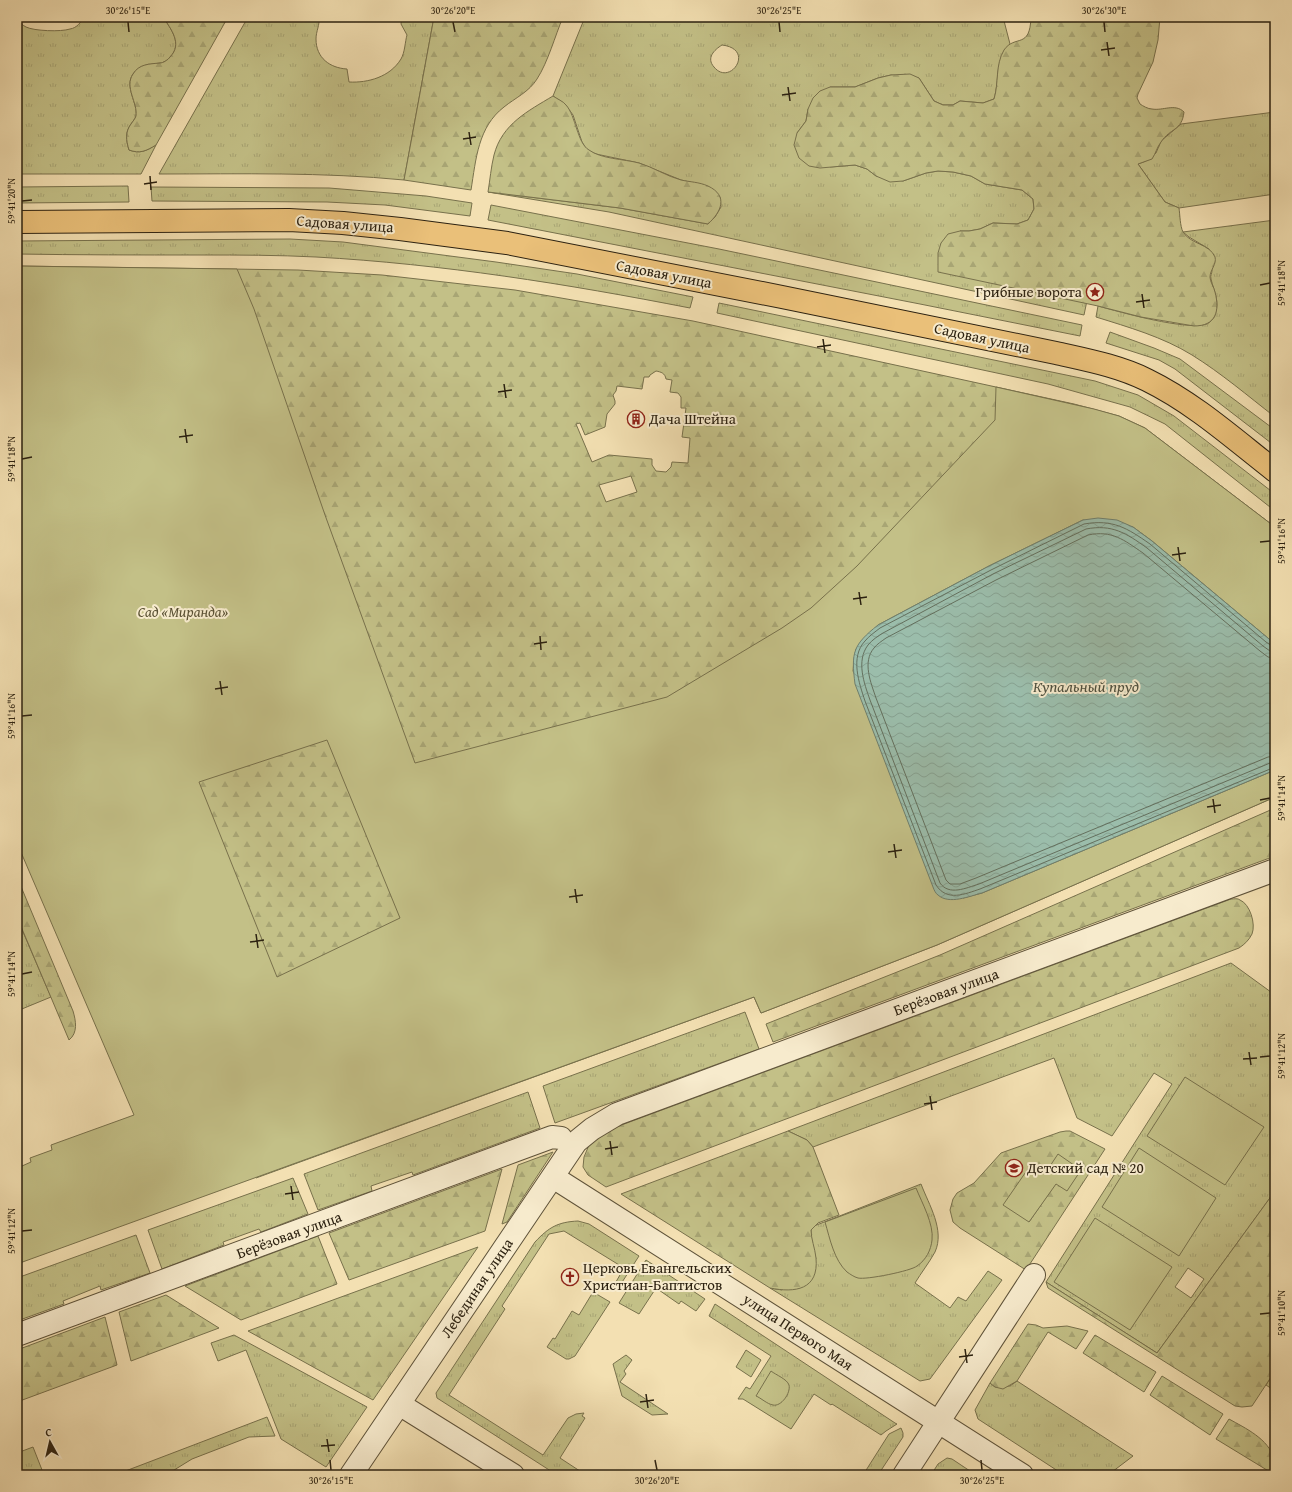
<svg xmlns="http://www.w3.org/2000/svg" width="1292" height="1492" font-family="'Gentium Book Plus',serif">
	<style>
		.grass { fill: url(#grass-tufts); stroke: #78714c; fill-rule: evenodd }
		.forest { fill: url(#forest-firs); stroke: #78714c; fill-rule: evenodd }
		.park { fill: #c3c087; stroke: #78714c; fill-rule: evenodd }
		.water { fill: url(#water-waves); stroke: #6f7f6d }
		.lines { fill: none; stroke-linecap: round; stroke-linejoin: round }
		.shore { stroke: #64705e; stroke-width: 1 }
		.minor-casing { stroke: #5e5239; stroke-width: 24 }
		.major-casing { stroke: #2d2211; stroke-width: 24 }
		.minor { stroke: #f7ebcd; stroke-width: 22 }
		.major { stroke: #eac079; stroke-width: 22 }
		.ticks { fill: none; stroke: #2d2211; stroke-width: 1.5 }
		.labels { text-anchor: middle; stroke-width: 4; stroke-linejoin: round; paint-order: stroke }
		.street-label { font-size: 15px; fill: #2d2211; stroke: #f7ebcd }
		.poi-label { font-size: 15px; fill: #2d2211; stroke: #f7ebcd; text-anchor: start }
		.park-label { font-size: 15px; font-style: italic; fill: #5a5134; stroke: #f7ebcd }
		.water-label { font-size: 16px; font-style: italic; fill: #4e503f; stroke: #f7ebcd }
		.neatline { fill: none; stroke: #2d2211; stroke-width: 1.5 }
		.ticks-label { font-size: 10px; text-anchor: middle; fill: #2d2211 }
	</style>
	<defs>
		<pattern id="grass-tufts" width="24" height="20" patternUnits="userSpaceOnUse"><rect width="24" height="20" fill="#c3c087"/><path d="M3 7l-1-3M5 7V3M7 7l1-3M15 17l-1-3M17 17v-4M19 17l1-3" fill="none" stroke="#a8a574"/></pattern>
		<pattern id="forest-firs" width="22" height="20" patternUnits="userSpaceOnUse"><rect width="22" height="20" fill="#c3c087"/><path d="M5 1l3.5 6h-7zM16 11l3.5 6h-7z" fill="#a8a574"/></pattern>
		<pattern id="water-waves" width="16" height="10" patternUnits="userSpaceOnUse"><rect width="16" height="10" fill="#9bbdab"/><path d="M0 5q4-4 8 0t8 0" fill="none" stroke="#86a292"/></pattern>
	</defs>
	<rect width="100%" height="100%" fill="#f3e0b2"/>
	<filter id="stains"><feTurbulence type="fractalNoise" baseFrequency=".005" numOctaves="4"/><feColorMatrix values="0 0 0 0 .2 0 0 0 0 .09 0 0 0 0 .02 0 0 0 .5 -.17"/></filter>
	<radialGradient id="worn" r=".72"><stop offset=".6" stop-color="#630" stop-opacity="0"/><stop offset="1" stop-color="#630" stop-opacity=".3"/></radialGradient>
	<g class="grass">
		<path d="M 84,17 L 163,17 C 171,29 183,44 170,57 C 168,60 163,63 160,63 C 149,65 140,64 133,74 C 124,87 138,103 136,116 C 135,119 133,121 131,124 C 125,132 126,140 129,150 C 140,154 146,151 156,145 L 141,174 L 17,174 L 17,19 C 19,22 22,25 26,27 C 34,31 61,32 70,29 C 77,28 81,22 84,17 Z"/>
		<path d="M 248,17 L 319,17 C 320,25 316,31 316,39 C 316,58 330,68 347,69 L 349,82 C 368,83 390,77 401,59 C 405,52 405,42 407,35 L 401,24 L 402,17 L 434,17 L 404,180 C 323,172 241,174 159,174 Z"/>
		<path d="M 585,17 L 1003,17 L 1010,44 C 994,61 1000,79 994,99 L 983,103 L 960,101 L 953,105 L 943,105 L 934,101 L 919,78 L 891,75 L 878,78 L 855,87 L 830,87 L 808,109 L 806,121 L 797,133 L 830,167 L 855,165 L 867,169 L 876,176 L 903,181 L 926,173 L 938,171 L 953,172 L 971,176 L 985,184 L 1022,190 L 1033,199 L 1034,209 L 1028,220 L 1017,224 L 993,223 L 980,229 L 969,231 L 960,231 L 1089,291 L 1084,315 L 609,212 L 488,192 L 620,208 L 708,224 L 715,217 L 721,207 L 720,197 L 707,186 L 681,180 L 639,163 L 596,154 L 587,150 L 582,142 L 573,115 L 565,104 L 553,96 ZM 722,45 C 756,49 730,87 714,67 C 706,58 714,50 722,45 Z"/>
		<polygon points="1275,112 1275,194 1179,208 1165,202 1138,164 1146,161 1156,153 1161,141 1181,124"/>
		<polygon points="128,186 129,202 17,203 17,187"/>
		<polygon points="151,187 329,188 426,196 472,203 470,216 385,205 327,202 152,201"/>
		<polygon points="491,205 719,249 1082,325 1080,336 920,304 488,220"/>
		<path d="M 1275,220 L 1275,417 C 1248,396 1221,373 1192,355 C 1163,337 1128,327 1096,317 L 1098,306 C 1120,312 1187,331 1207,324 C 1211,322 1214,318 1215,315 C 1220,301 1214,292 1211,279 C 1210,275 1212,274 1212,270 C 1212,264 1210,256 1209,249 L 1189,237 L 1183,232 Z"/>
		<path d="M 290,239 L 343,242 L 496,262 L 577,274 L 693,297 L 690,308 C 567,284 442,264 316,257 C 278,255 239,255 201,255 C 139,255 78,255 17,254 L 17,241 Z"/>
		<polygon points="719,303 1095,381 1138,395 1174,416 1275,494 1275,511 1165,424 1130,407 1048,384 717,313"/>
		<polygon points="1110,332 1154,348 1180,359 1275,430 1275,446 1175,369 1159,360 1106,343"/>
		<polygon points="17,918 51,997 17,1011"/>
		<path d="M 1231,963 L 1275,995 L 1275,1191 L 1157,1353 L 1046,1282 L 1172,1084 L 1154,1073 L 1112,1136 L 1077,1118 L 1054,1058 L 813,1147 L 807,1140 L 788,1131 ZM 1188,1268 L 1204,1279 L 1191,1298 L 1175,1287 Z"/>
		<polygon points="745,1012 759,1049 555,1123 543,1086"/>
		<polygon points="528,1092 540,1128 413,1175 412,1172 371,1186 372,1191 318,1210 304,1174"/>
		<polygon points="293,1178 308,1214 261,1232 259,1229 223,1242 224,1245 162,1269 148,1230"/>
		<path d="M 921,1184 C 929,1205 945,1230 935,1252 C 929,1263 921,1273 915,1283 L 950,1308 L 958,1297 L 966,1301 L 988,1271 L 1002,1280 L 930,1379 L 920,1381 L 770,1288 L 782,1290 L 816,1259 L 811,1238 L 811,1230 L 814,1226 Z"/>
		<path d="M 578,1221 L 589,1224 L 639,1256 L 617,1290 L 613,1287 L 624,1268 L 564,1231 L 549,1234 L 502,1306 L 505,1309 L 449,1395 L 543,1455 L 568,1418 L 576,1414 L 584,1413 L 582,1416 L 585,1418 L 560,1458 L 586,1475 L 557,1475 L 437,1398 L 436,1393 L 535,1242 C 549,1227 558,1222 578,1221 Z"/>
		<polygon points="136,1235 150,1273 101,1290 100,1286 63,1301 64,1304 17,1321 17,1278"/>
		<polygon points="646,1260 705,1299 696,1311 681,1301 679,1304 656,1288 639,1314 619,1303"/>
		<polygon points="593,1292 610,1302 575,1356 569,1359 566,1359 547,1347 553,1338 555,1339 572,1311 579,1315"/>
		<polygon points="715,1304 895,1423 897,1424 886,1431 881,1435 832,1404 831,1405 814,1394 791,1429 743,1399 738,1399 746,1387 750,1389 771,1356 709,1316"/>
		<polygon points="234,1335 367,1407 326,1467 281,1439 246,1350 218,1361 211,1343"/>
		<polygon points="746,1350 761,1360 751,1377 736,1367"/>
		<polygon points="626,1355 632,1360 624,1371 626,1374 620,1382 668,1414 652,1415 622,1396 613,1364"/>
		<polygon points="1275,1371 1275,1391 1266,1385"/>
		<polygon points="1017,1381 1133,1456 1108,1475 1064,1475 978,1419 975,1410 990,1383 995,1387 1010,1386"/>
		<polygon points="267,1417 275,1436 249,1437 192,1459 166,1475 115,1475"/>
		<polygon points="901,1428 903,1433 903,1437 878,1475 863,1475 889,1434"/>
		<polygon points="33,1447 44,1475 17,1475 17,1453"/>
		<polygon points="947,1458 952,1459 976,1475 931,1475 938,1464"/>
	</g>
	<g class="forest">
		<path d="M 163,17 L 228,17 L 156,145 C 146,151 140,154 129,150 C 126,140 125,132 131,124 C 133,121 135,119 136,116 C 138,103 124,87 133,74 C 139,64 149,64 160,63 C 163,63 168,60 170,57 C 183,44 171,29 163,17 Z"/>
		<path d="M 434,17 L 563,17 C 555,36 548,62 537,79 C 529,92 515,98 504,107 C 478,127 476,159 471,190 L 404,180 Z"/>
		<path d="M 1031,17 L 1160,17 L 1158,40 L 1153,62 L 1138,94 L 1137,98 L 1140,104 C 1143,106 1148,109 1152,109 C 1163,111 1175,103 1184,112 C 1182,131 1170,128 1161,142 C 1157,147 1156,153 1152,159 L 1138,164 L 1165,202 L 1179,208 C 1180,215 1180,226 1183,232 C 1190,244 1210,244 1215,257 C 1217,264 1210,270 1210,277 C 1210,282 1214,287 1215,292 C 1220,311 1216,326 1194,326 L 1141,317 L 1098,306 L 938,272 L 938,253 L 941,243 L 948,234 L 960,231 L 969,231 L 980,229 L 993,223 L 1017,224 L 1028,220 L 1034,209 L 1033,199 L 1022,190 L 985,184 L 971,176 L 953,172 L 938,171 L 926,173 L 903,181 L 890,182 L 876,176 L 867,169 L 855,165 L 820,168 L 809,166 L 799,158 L 794,145 L 797,133 L 806,121 L 808,109 L 813,98 L 820,91 L 830,87 L 855,87 L 878,78 L 891,75 L 910,74 L 919,78 L 934,101 L 943,105 L 953,105 L 960,101 L 983,103 L 994,99 C 999,83 995,65 1004,50 C 1015,34 1030,50 1031,17 Z"/>
		<path d="M 553,96 C 557,99 563,101 566,105 C 576,116 577,143 589,150 C 601,159 624,159 639,163 C 653,167 666,176 681,180 C 690,182 699,182 708,186 C 729,196 721,212 708,224 L 620,208 L 488,192 C 490,180 491,167 494,155 C 502,124 528,111 553,96 Z"/>
		<path d="M 17,266 L 298,270 L 382,275 L 515,290 L 693,321 L 1074,404 L 1119,416 L 1145,428 L 1275,527 L 1275,644 L 1269,639 L 982,893 L 1275,770 L 1275,797 L 937,945 L 761,1013 L 754,997 L 256,1178 L 17,843 ZM 656,371 C 661,372 665,373 666,379 L 672,380 L 670,392 L 678,393 L 681,397 L 681,408 L 686,408 L 682,437 L 690,438 L 688,463 L 672,462 L 671,467 L 666,472 L 656,471 L 652,465 L 652,459 L 609,455 L 592,462 L 576,424 L 580,423 L 585,435 L 605,427 L 607,414 L 615,404 L 615,401 L 613,395 L 616,391 L 617,386 L 642,389 L 644,377 L 649,377 L 650,375 ZM 631,476 L 637,492 L 606,502 L 599,485 Z"/>
		<polygon points="1275,808 1275,856 773,1042 766,1024 940,955"/>
		<path d="M 17,877 L 73,1011 C 76,1021 78,1033 69,1040 L 17,917 Z"/>
		<path d="M 1231,899 C 1234,899 1238,898 1240,900 C 1250,904 1256,924 1252,934 C 1249,940 1245,944 1239,948 L 606,1187 L 588,1175 L 583,1167 L 584,1157 L 589,1145 L 608,1130 Z"/>
		<path d="M 788,1131 L 807,1140 L 813,1147 L 839,1215 L 818,1223 L 811,1230 C 811,1239 815,1248 816,1258 C 819,1290 795,1293 770,1288 L 621,1194 Z"/>
		<path d="M 1066,1131 L 1070,1131 L 1105,1149 L 1026,1270 L 960,1228 L 953,1222 L 950,1210 L 953,1199 L 957,1193 L 974,1183 L 1001,1153 L 1060,1132 ZM 1032,1163 L 1046,1172 L 1056,1183 L 1029,1222 Z"/>
		<polygon points="553,1152 507,1222 502,1224 518,1165"/>
		<polygon points="502,1169 485,1231 349,1280 329,1233"/>
		<polygon points="1275,1191 1275,1371 1252,1406 1242,1407 1235,1406 1048,1288 1046,1282 1157,1353"/>
		<polygon points="318,1236 337,1284 241,1320 185,1286"/>
		<polygon points="478,1247 373,1400 248,1331"/>
		<polygon points="166,1295 219,1328 131,1361 119,1312"/>
		<polygon points="105,1317 117,1365 17,1402 17,1350"/>
		<polygon points="1028,1324 1036,1325 1043,1328 1067,1326 1088,1331 1076,1349 1048,1332 1017,1381 1003,1389 995,1387 990,1383"/>
		<polygon points="1095,1335 1156,1372 1144,1392 1083,1353"/>
		<polygon points="1162,1376 1223,1414 1210,1435 1150,1395"/>
		<path d="M 1229,1419 C 1245,1428 1269,1439 1274,1459 C 1276,1464 1275,1470 1275,1475 L 1216,1439 Z"/>
	</g>
	<g class="park">
		<path d="M 17,266 L 237,269 L 254,309 L 325,515 L 415,763 L 667,697 L 782,628 L 811,608 L 857,566 L 995,420 L 996,387 L 1094,409 L 1119,416 L 1145,428 L 1275,527 L 1275,644 L 1152,541 L 1133,527 L 1083,520 L 989,566 L 878,625 L 856,649 L 854,659 L 853,671 L 963,898 L 982,893 L 1275,770 L 1275,797 L 937,945 L 761,1013 L 754,997 L 17,1264 L 17,1173 L 22,1166 L 31,1162 L 30,1158 L 52,1150 L 51,1145 L 134,1115 L 17,843 ZM 327,740 L 400,918 L 277,977 L 199,782 Z"/>
		<polygon points="1185,1077 1264,1127 1225,1185 1147,1136"/>
		<polygon points="1139,1148 1216,1198 1179,1256 1102,1207"/>
		<polygon points="1058,1154 1081,1170 1067,1191 1056,1184 1029,1222 1003,1205 1032,1163 1046,1172"/>
		<path d="M 916,1188 C 922,1203 934,1224 932,1240 C 931,1250 926,1260 917,1266 C 911,1271 866,1280 858,1278 C 854,1277 850,1274 847,1272 C 834,1260 830,1239 825,1222 Z"/>
		<polygon points="1095,1218 1172,1267 1130,1330 1054,1282"/>
		<path d="M 771,1371 C 776,1375 787,1379 789,1385 C 791,1393 781,1407 773,1405 C 767,1404 761,1398 756,1396 Z"/>
	</g>
	<path class="water" d="M 1098,518 L 1117,520 L 1133,527 L 1152,541 L 1275,644 L 1275,770 L 982,893 C 970,896 949,905 938,895 C 936,894 934,890 933,887 L 855,684 C 851,652 853,645 878,625 L 989,566 L 1083,520 Z"/>
	<g class="lines">
		<g class="shore">
			<path d="M 1275,647 L 1272,646 L 1266,642 L 1150,544 C 1127,528 1113,519 1084,524 L 991,570 L 880,628 C 875,632 869,636 865,641 C 850,657 859,683 865,701 L 936,885 C 947,902 965,894 980,889 L 1275,767"/>
			<path d="M 1275,652 L 1270,651 L 1263,646 L 1147,548 C 1126,533 1112,524 1086,529 L 993,574 L 883,633 C 878,636 872,640 868,645 C 856,661 864,683 870,700 L 940,883 C 949,896 966,888 979,884 L 1270,763 L 1275,762"/>
			<path d="M 1275,658 L 1268,657 L 1260,651 L 1143,553 C 1124,540 1112,530 1088,535 L 996,580 L 886,638 C 882,641 877,644 874,648 C 862,662 871,683 876,698 L 946,880 L 950,884 L 960,884 L 976,878 L 1268,757 L 1275,756"/>
		</g>
		<defs>
			<g id="minor">
				<polyline points="553,1177 1022,1475"/>
				<polyline points="17,1335 514,1151 552,1137 561,1138"/>
				<polyline points="399,1404 513,1475"/>
				<polyline points="351,1475 576,1142 592,1129 617,1114 1275,870"/>
				<polyline points="904,1475 1034,1275"/>
			</g>
			<path id="major" d="M 17,222 L 289,220 L 343,223 L 400,229 L 507,243 L 782,297 L 1056,353 C 1087,360 1119,366 1147,380 C 1194,403 1234,439 1275,471"/>
		</defs>
		<use href="#minor" class="minor-casing"/>
		<use href="#major" class="major-casing"/>
		<use href="#minor" class="minor"/>
		<use href="#major" class="major"/>
	</g>
	<path class="ticks" d="M 128,22 L 129,32M 453,22 L 455,32M 779,22 L 780,32M 1104,22 L 1105,32M 1107,42 L 1109,56M 1101,50 L 1115,48M 788,87 L 790,101M 782,95 L 796,93M 469,132 L 471,145M 463,139 L 476,137M 150,176 L 151,190M 144,184 L 157,182M 22,201 L 32,200M 1260,285 L 1270,283M 1142,294 L 1144,308M 1136,302 L 1150,300M 823,339 L 825,353M 817,347 L 831,345M 504,384 L 506,398M 498,392 L 512,390M 185,429 L 187,443M 179,437 L 193,435M 22,459 L 32,457M 1260,542 L 1270,541M 1178,547 L 1180,561M 1172,555 L 1186,553M 859,592 L 861,605M 853,599 L 867,597M 540,636 L 541,650M 534,644 L 547,642M 220,681 L 222,695M 215,689 L 228,687M 22,716 L 32,715M 1213,799 L 1215,813M 1260,800 L 1270,798M 1207,807 L 1221,805M 894,844 L 896,858M 888,852 L 902,850M 575,889 L 577,903M 569,897 L 583,895M 256,934 L 258,948M 250,942 L 264,940M 22,974 L 32,972M 1249,1052 L 1251,1065M 1260,1057 L 1270,1056M 1243,1059 L 1257,1058M 930,1096 L 932,1110M 924,1104 L 937,1102M 610,1141 L 612,1155M 605,1149 L 618,1147M 291,1186 L 293,1200M 285,1194 L 299,1192M 22,1231 L 32,1230M 1260,1314 L 1270,1313M 965,1349 L 967,1363M 959,1357 L 973,1355M 646,1394 L 648,1408M 640,1402 L 654,1400M 327,1439 L 329,1452M 321,1446 L 335,1445M 330,1460 L 331,1470M 655,1460 L 657,1470M 981,1460 L 982,1470"/>
	<defs>
		<symbol id="sight-ring" viewBox="-11 -11 22 22"><circle r="9.5" fill="#f7ebcd" stroke="#8f2418" stroke-width="1.5"/><path d="M0-6L1.8-2.2L6-1.7L2.9 1.2L3.7 5.4L0 3.3L-3.7 5.4L-2.9 1.2L-6-1.7L-1.8-2.2Z" fill="#8f2418"/></symbol>
		<symbol id="building-ring" viewBox="-11 -11 22 22"><circle r="9.5" fill="#f7ebcd" stroke="#8f2418" stroke-width="1.5"/><path d="M-4-6H4V6H1V3H-1V6H-4ZM-2.5-4.3h1.7v1.8h-1.7ZM.8-4.3h1.7v1.8H.8ZM-2.5-1h1.7V.8h-1.7ZM.8-1h1.7V.8H.8Z" fill="#8f2418"/></symbol>
		<symbol id="school-ring" viewBox="-11 -11 22 22"><circle r="9.5" fill="#f7ebcd" stroke="#8f2418" stroke-width="1.5"/><path d="M0-5L7-2L0 1L-7-2ZM-4 1L0 2.5L4 1V4Q0 6-4 4Z" fill="#8f2418"/></symbol>
		<symbol id="church-ring" viewBox="-11 -11 22 22"><circle r="9.5" fill="#f7ebcd" stroke="#8f2418" stroke-width="1.5"/><path d="M-1.2-6h2.4v3.5h3.3v2.4h-3.3V6h-2.4V-.1h-3.3v-2.4h3.3Z" fill="#8f2418"/></symbol>
	</defs>
	<g fill-rule="evenodd">
		<use href="#sight-ring" x="1085" y="282" width="20" height="20"/>
		<use href="#building-ring" x="626" y="409" width="20" height="20"/>
		<use href="#school-ring" x="1004" y="1158" width="20" height="20"/>
		<use href="#church-ring" x="560" y="1267" width="20" height="20"/>
	</g>
	<g class="labels">
		<g class="street-label">
			<text transform="translate(345 224) rotate(4)" y="5">Садовая улица</text>
			<text transform="translate(664 274) rotate(11)" y="5">Садовая улица</text>
			<text transform="translate(982 338) rotate(12)" y="5">Садовая улица</text>
			<text transform="translate(946 992) rotate(-20)" y="5">Берёзовая улица</text>
			<text transform="translate(289 1235) rotate(-20)" y="5">Берёзовая улица</text>
			<text transform="translate(477 1288) rotate(-56)" y="5">Лебединая улица</text>
			<text transform="translate(798 1332) rotate(33)" y="5">улица Первого Мая</text>
		</g>
		<g class="poi-label">
			<text x="1082" y="297" text-anchor="end">Грибные ворота</text>
			<text x="649" y="424">Дача Штейна</text>
			<text x="1027" y="1173">Детский сад № 20</text>
			<text x="583" y="1273">Церковь Евангельских<tspan x="583" dy="17">Христиан-Баптистов</tspan></text>
		</g>
		<g class="park-label">
			<text x="183" y="617">Сад «Миранда»</text>
		</g>
		<g class="water-label">
			<text x="1086" y="692">Купальный пруд</text>
		</g>
	</g>
	<rect width="1292" height="1492" fill="none" stroke="#f3e0b2" stroke-width="44"/>
	<g transform="translate(50 1442) rotate(352)" stroke="#f7ebcd" stroke-width="3" paint-order="stroke">
	<path d="M0-3L7 15L0 10L-7 15Z" fill="#2d2211"/>
	<text y="-6" font-size="11" font-weight="bold" text-anchor="middle" fill="#2d2211">С</text>
	</g>
	<rect x="22" y="22" width="1248" height="1448" class="neatline"/>
	<g class="ticks-label">
		<text x="128" y="14">30°26'15"E</text>
		<text x="453" y="14">30°26'20"E</text>
		<text x="779" y="14">30°26'25"E</text>
		<text x="1104" y="14">30°26'30"E</text>
		<text transform="translate(11 201) rotate(-90)" y="4">59°41'20"N</text>
		<text transform="translate(1281 283) rotate(-90)" y="4">59°41'18"N</text>
		<text transform="translate(11 459) rotate(-90)" y="4">59°41'18"N</text>
		<text transform="translate(1281 541) rotate(-90)" y="4">59°41'16"N</text>
		<text transform="translate(11 716) rotate(-90)" y="4">59°41'16"N</text>
		<text transform="translate(1281 798) rotate(-90)" y="4">59°41'14"N</text>
		<text transform="translate(11 974) rotate(-90)" y="4">59°41'14"N</text>
		<text transform="translate(1281 1056) rotate(-90)" y="4">59°41'12"N</text>
		<text transform="translate(11 1231) rotate(-90)" y="4">59°41'12"N</text>
		<text transform="translate(1281 1313) rotate(-90)" y="4">59°41'10"N</text>
		<text x="331" y="1484">30°26'15"E</text>
		<text x="657" y="1484">30°26'20"E</text>
		<text x="982" y="1484">30°26'25"E</text>
	</g>
	<rect width="100%" height="100%" filter="url(#stains)"/>
	<rect width="100%" height="100%" fill="url(#worn)"/>
</svg>
